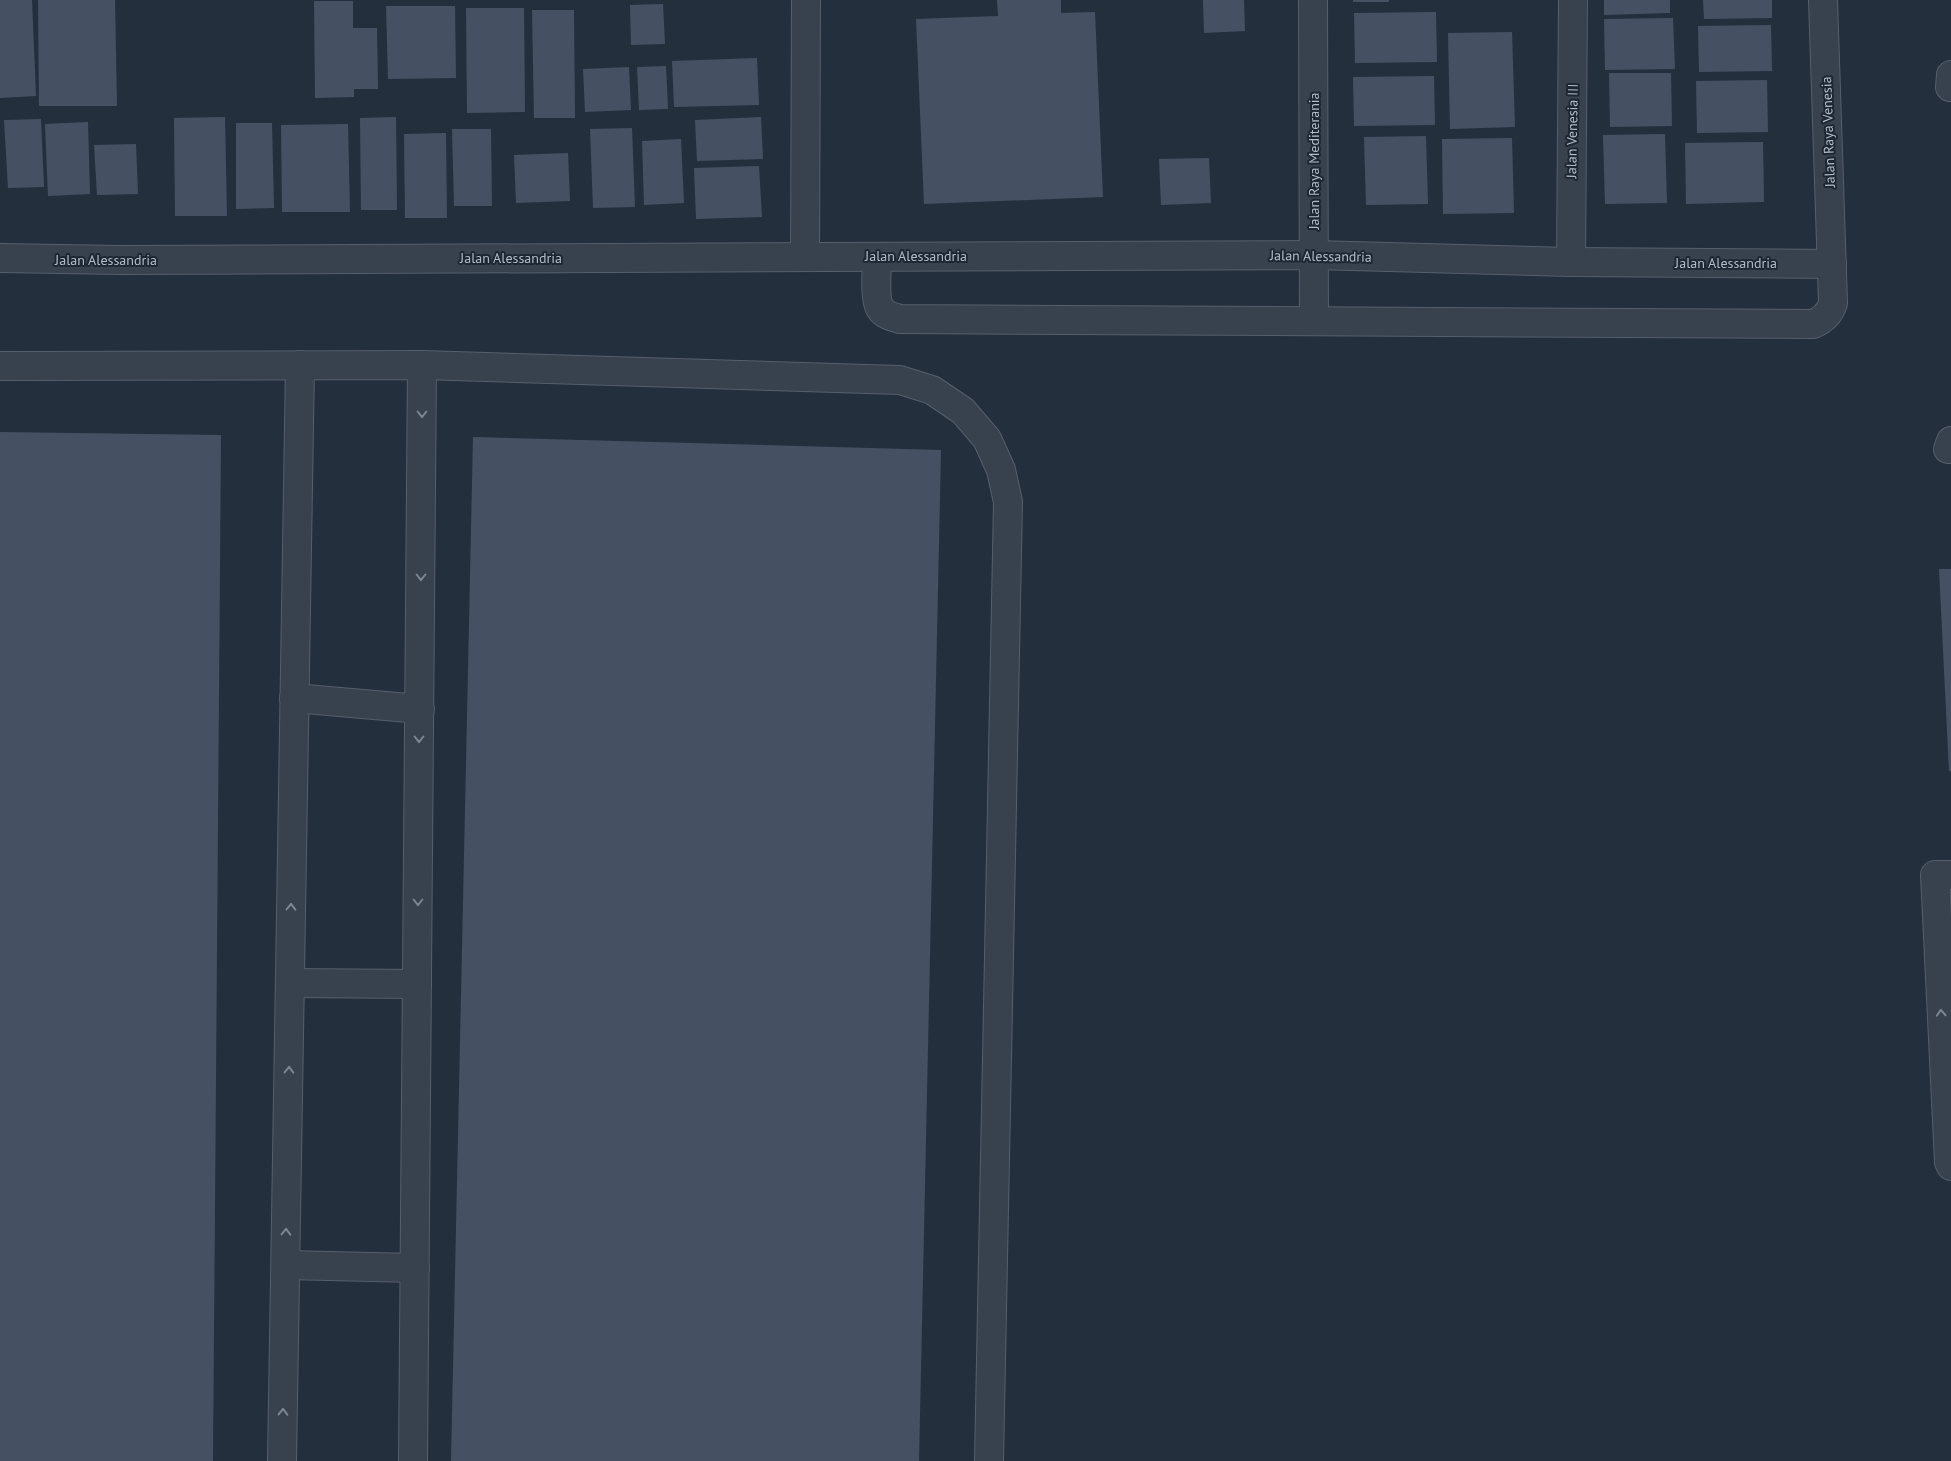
<svg xmlns="http://www.w3.org/2000/svg" width="1951" height="1461" font-family="'PT Sans',sans-serif">
	<style>
		.building { fill: #455162 }
		.lines { fill: none; stroke-linecap: round; stroke-linejoin: round }
		.minor-casing { stroke: #565f6c; stroke-width: 30 }
		.minor { stroke: #38414e; stroke-width: 28 }
		.oneway { stroke: #7c8592 }
		.labels { text-anchor: middle; stroke-width: 4; stroke-linejoin: round; paint-order: stroke }
		.street-label { font-size: 14px; fill: #b4bcc9; stroke: #1d2633 }
	</style>
	<rect width="100%" height="100%" fill="#242f3e"/>
	<g class="building">
		<polygon points="0,0 32,0 36,96 0,98"/>
		<polygon points="38,0 115,0 117,106 39,106"/>
		<polygon points="997,0 1061,0 1061,13 1095,12 1103,197 924,204 916,19 998,16"/>
		<polygon points="1203,0 1244,0 1245,31 1204,33"/>
		<rect x="1353" y="0" width="36" height="2"/>
		<polygon points="1604,0 1670,0 1670,13 1604,15"/>
		<polygon points="1703,0 1772,0 1772,18 1704,19"/>
		<polygon points="314,1 353,1 353,28 377,28 378,89 354,89 354,97 315,98"/>
		<polygon points="663,4 665,44 631,45 630,5"/>
		<polygon points="386,6 455,6 456,78 388,79"/>
		<polygon points="466,8 524,8 525,112 467,113"/>
		<polygon points="532,10 574,10 575,118 534,118"/>
		<polygon points="1436,12 1437,62 1355,63 1354,13"/>
		<polygon points="1673,18 1675,69 1605,70 1604,19"/>
		<polygon points="1771,25 1772,71 1699,72 1698,26"/>
		<polygon points="1512,32 1515,127 1450,129 1448,33"/>
		<polygon points="757,58 759,105 674,107 672,61"/>
		<polygon points="666,66 668,109 639,110 637,67"/>
		<polygon points="629,67 631,110 585,112 583,69"/>
		<polygon points="1609,73 1671,73 1672,126 1610,127"/>
		<polygon points="1434,76 1435,125 1354,126 1353,77"/>
		<polygon points="1767,80 1768,132 1697,133 1696,81"/>
		<polygon points="225,117 227,216 175,216 174,118"/>
		<polygon points="396,117 397,210 361,210 360,118"/>
		<polygon points="761,117 763,159 697,161 695,120"/>
		<polygon points="41,119 44,187 8,188 4,120"/>
		<polygon points="88,122 90,194 48,196 45,124"/>
		<polygon points="236,123 272,123 274,208 236,209"/>
		<polygon points="348,124 350,212 282,212 281,125"/>
		<polygon points="632,128 635,207 593,208 590,129"/>
		<polygon points="452,129 491,129 492,206 454,206"/>
		<polygon points="446,133 447,218 405,218 404,134"/>
		<polygon points="1665,134 1667,203 1605,204 1603,135"/>
		<polygon points="1426,136 1428,204 1366,205 1364,137"/>
		<polygon points="1512,138 1514,213 1443,214 1442,139"/>
		<polygon points="681,139 684,203 644,205 642,141"/>
		<polygon points="1763,142 1764,202 1686,204 1685,143"/>
		<polygon points="136,144 138,194 97,195 94,145"/>
		<polygon points="568,153 570,201 516,203 514,155"/>
		<polygon points="1209,158 1211,203 1161,205 1159,159"/>
		<polygon points="759,166 762,217 696,219 694,168"/>
		<polygon points="0,432 221,435 213,1461 0,1461"/>
		<polygon points="473,437 941,450 919,1461 451,1461"/>
		<polygon points="1939,569 1951,569 1951,771 1949,771"/>
	</g>
	<g class="lines">
		<defs>
			<g id="minor">
				<polyline points="1313,0 1314,321"/>
				<polyline points="1950,87 1951,75"/>
				<polyline points="805,257 806,0"/>
				<path d="M 877,257 C 877,269 874,298 880,308 C 884,315 893,317 900,319 L 1813,324 C 1823,320 1830,313 1833,303 L 1823,0"/>
				<polyline points="0,258 121,260 1315,255 1571,262 1832,264"/>
				<polyline points="1571,262 1573,0"/>
				<polyline points="0,366 422,365 900,380 932,390 963,411 987,439 1001,470 1008,502 989,1461"/>
				<polyline points="1948,449 1951,441"/>
				<polyline points="294,698 420,709"/>
				<polyline points="1951,875 1935,875 1949,1162 1951,1166"/>
				<polyline points="290,983 417,984"/>
				<polyline points="286,1265 415,1268"/>
				<polyline points="282,1461 300,365"/>
				<polyline points="413,1461 422,365"/>
			</g>
		</defs>
		<use href="#minor" class="minor-casing"/>
		<use href="#minor" class="minor"/>
	</g>
	<defs><path id="oneway-chevron" d="M-2-3.5L2.5 0L-2 3.5" fill="none" stroke-width="1.6" stroke-linecap="round" stroke-linejoin="round" transform="scale(1.25)"/></defs>
	<g class="oneway">
		<use href="#oneway-chevron" transform="translate(422 414) rotate(90)"/>
		<use href="#oneway-chevron" transform="translate(421 577) rotate(90)"/>
		<use href="#oneway-chevron" transform="translate(419 739) rotate(90)"/>
		<use href="#oneway-chevron" transform="translate(418 902) rotate(90)"/>
		<use href="#oneway-chevron" transform="translate(291 907) rotate(-89)"/>
		<use href="#oneway-chevron" transform="translate(1941 1013) rotate(-93)"/>
		<use href="#oneway-chevron" transform="translate(289 1070) rotate(-89)"/>
		<use href="#oneway-chevron" transform="translate(286 1232) rotate(-89)"/>
		<use href="#oneway-chevron" transform="translate(283 1412) rotate(-89)"/>
	</g>
	<g class="labels">
		<g class="street-label">
			<text transform="translate(1572 131) rotate(-89)" y="5">Jalan Venesia III</text>
			<text transform="translate(1828 132) rotate(-92)" y="5">Jalan Raya Venesia</text>
			<text transform="translate(1314 161) rotate(-90)" y="5">Jalan Raya Mediterania</text>
			<text x="916" y="261">Jalan Alessandria</text>
			<text transform="translate(1321 256) rotate(1)" y="5">Jalan Alessandria</text>
			<text x="511" y="263">Jalan Alessandria</text>
			<text x="106" y="265">Jalan Alessandria</text>
			<text x="1726" y="268">Jalan Alessandria</text>
		</g>
	</g>
</svg>
